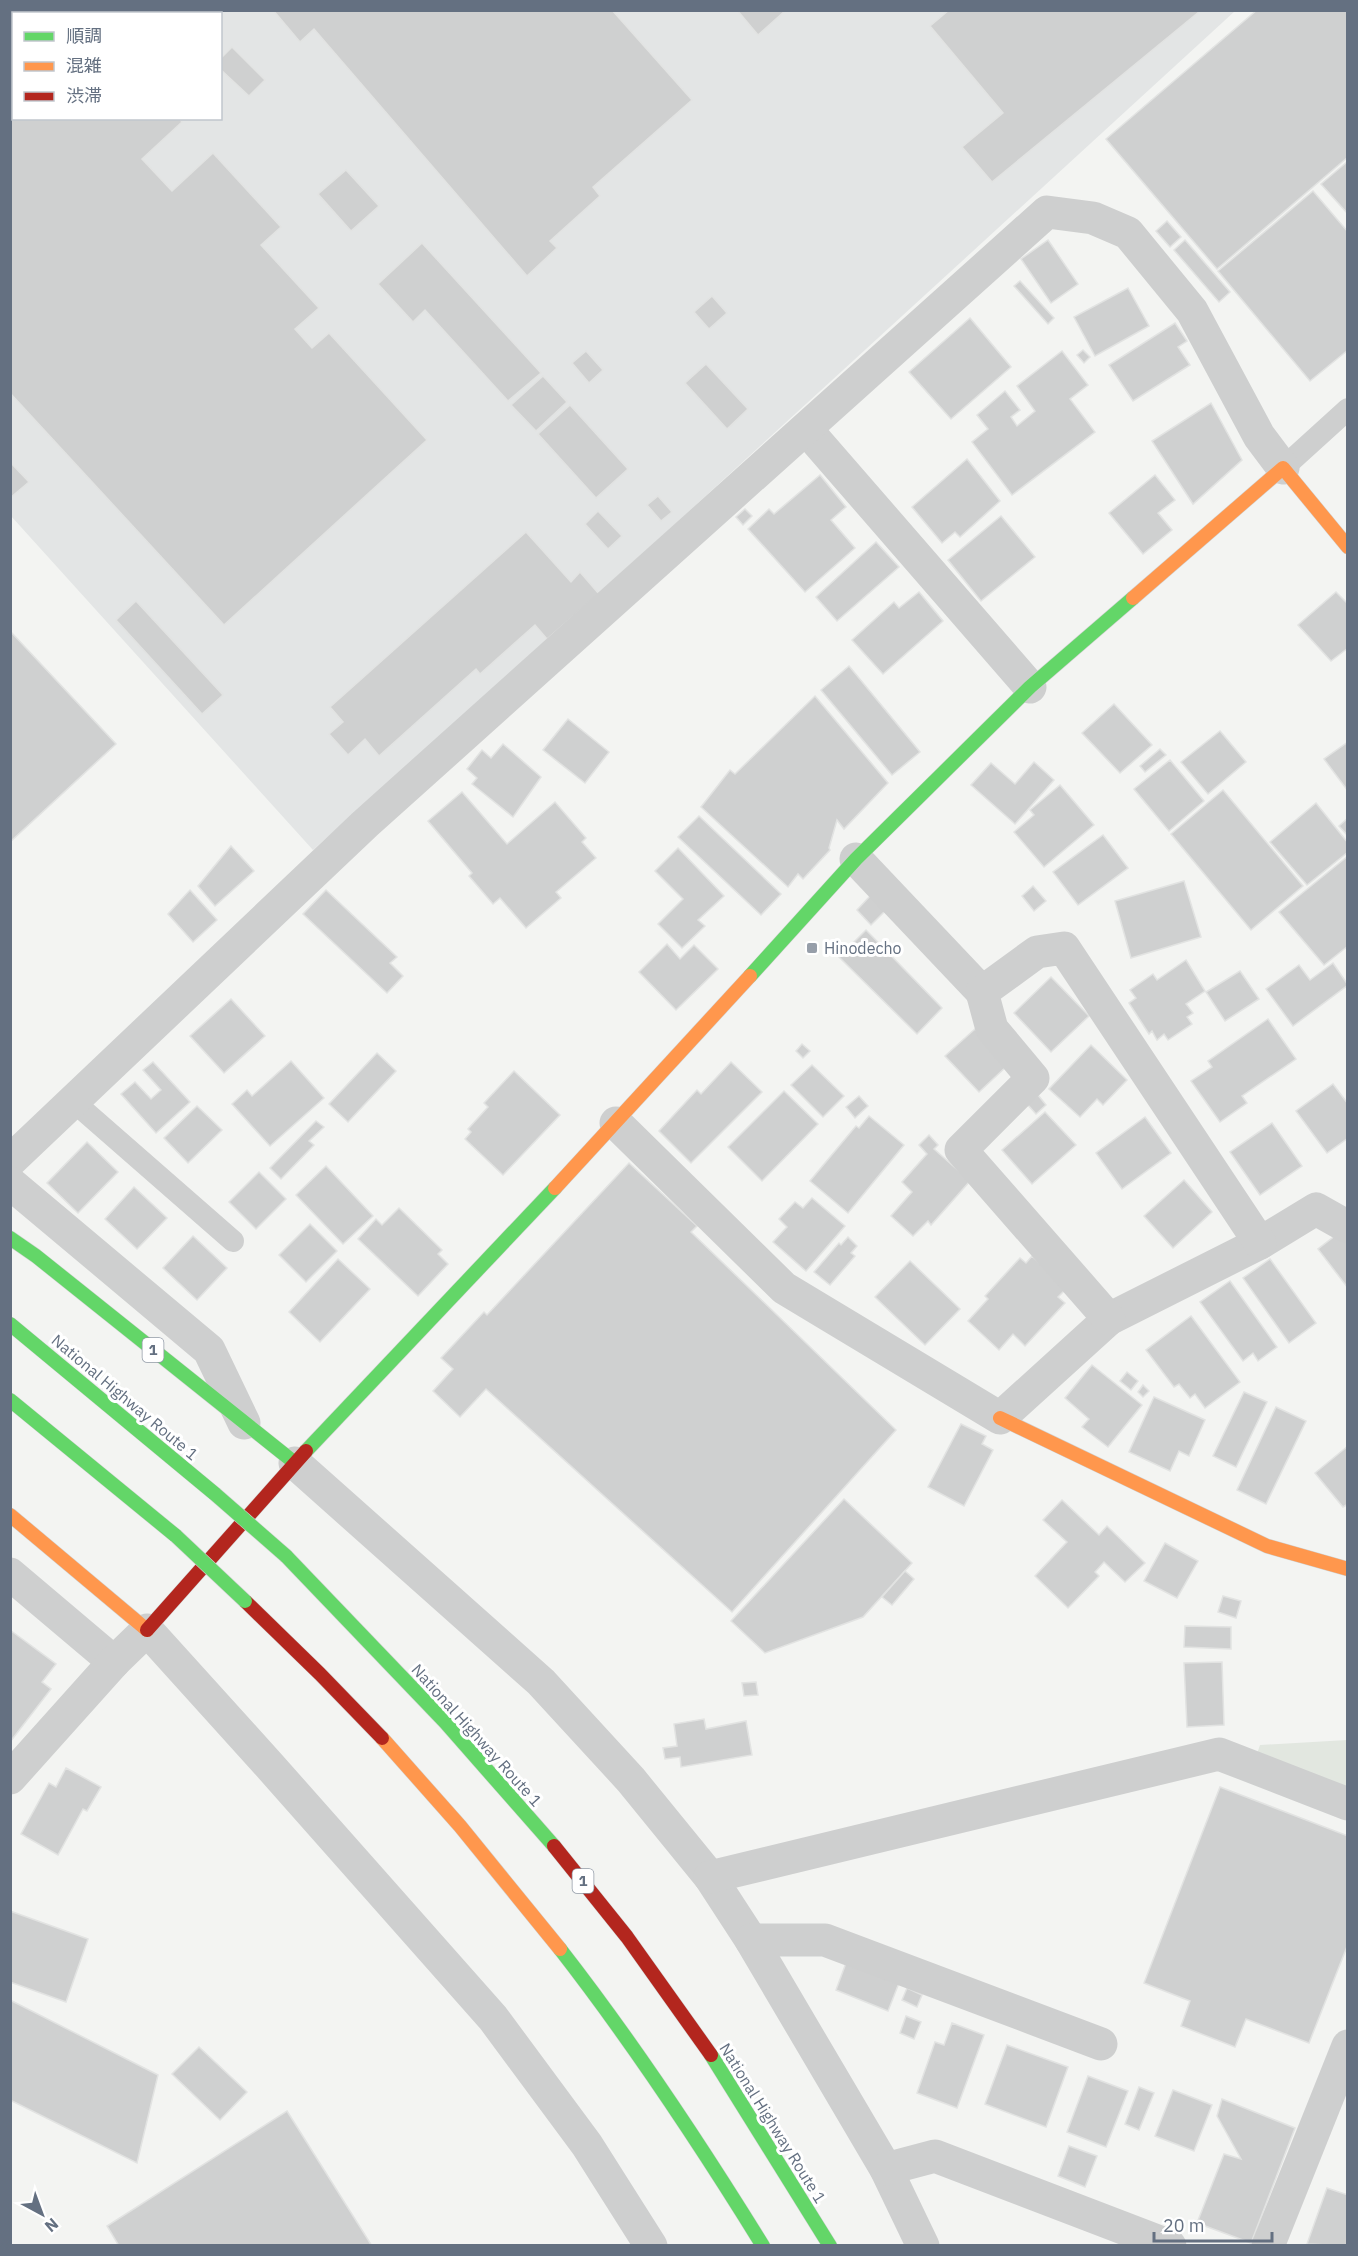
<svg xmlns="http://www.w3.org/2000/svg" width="1358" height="2256" font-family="'IBM Plex Sans','Noto Sans JP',sans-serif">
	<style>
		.built { fill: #e3e5e5; fill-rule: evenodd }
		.green { fill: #e2e7e0 }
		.building { fill: #cfd0d0; stroke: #e2e3e2; stroke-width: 1.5 }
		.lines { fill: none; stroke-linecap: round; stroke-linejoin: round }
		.fast-casing { stroke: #d0d1d1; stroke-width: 15 }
		.slow-casing { stroke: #d0d1d1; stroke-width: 15 }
		.jam-casing { stroke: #d0d1d1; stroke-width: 15 }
		.lane { stroke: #cecfcf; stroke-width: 22 }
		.street { stroke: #cecfcf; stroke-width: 33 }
		.fast { stroke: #63d668; stroke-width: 14 }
		.slow { stroke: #ff974d; stroke-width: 14 }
		.jam { stroke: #b3261e; stroke-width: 14 }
		.fast-bridge-casing { stroke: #d0d1d1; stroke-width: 15; stroke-linecap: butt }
		.fast-bridge { stroke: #63d668; stroke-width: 14 }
		.poi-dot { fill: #969ea9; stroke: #fff; stroke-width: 2 }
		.labels { text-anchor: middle; stroke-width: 6; stroke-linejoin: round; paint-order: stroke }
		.shield { fill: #fff; stroke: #929ba7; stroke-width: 1.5 }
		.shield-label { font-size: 15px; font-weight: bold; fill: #647081 }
		.poi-label { font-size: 16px; fill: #647081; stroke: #fff; text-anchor: start }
		.street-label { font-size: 16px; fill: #647081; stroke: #fff }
	</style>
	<rect width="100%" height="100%" fill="#f3f4f2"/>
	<path class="built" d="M 10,11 L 1235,11 L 686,514 L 313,850 L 11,516 ZM 14,14 L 220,14 L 220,118 L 14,118 Z"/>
	<polygon class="green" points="1347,1740 1347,1787 1257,1754 1260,1745"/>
	<g class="building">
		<polygon points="52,10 80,10 82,14 49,14"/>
		<polygon points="273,10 612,10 692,100 593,187 600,196 550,241 557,248 527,276 314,29 300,42"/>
		<polygon points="737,10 786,10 758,35"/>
		<polygon points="949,10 1200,10 1200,11 992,182 962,147 1003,113 930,26"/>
		<polygon points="1257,10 1348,10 1348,157 1217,269 1106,139"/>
		<polygon points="10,27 14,31 14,118 179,118 182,122 142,159 172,191 213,153 281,227 261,245 319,308 295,329 312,348 329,333 427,440 224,625 10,393"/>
		<polygon points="232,47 265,80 249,96 220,69 220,59"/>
		<polygon points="1348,161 1348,214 1321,184"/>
		<polygon points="346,170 379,206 351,231 318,194"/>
		<polygon points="1313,191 1348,232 1348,350 1310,381 1218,271"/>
		<polygon points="1167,221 1181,237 1170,247 1156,231"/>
		<polygon points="1048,240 1078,284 1051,303 1021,259"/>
		<polygon points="1185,240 1230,292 1219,302 1174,250"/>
		<polygon points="422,243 541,373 508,401 425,310 413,322 378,284"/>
		<polygon points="1020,281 1054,318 1048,324 1014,286"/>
		<polygon points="1128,288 1149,326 1095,356 1074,317"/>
		<polygon points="712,296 727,313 709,329 694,312"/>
		<polygon points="970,318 1011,367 951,419 909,372"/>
		<polygon points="1175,323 1187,341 1178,347 1190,365 1133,401 1109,365"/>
		<polygon points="1083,350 1090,357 1084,363 1077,355"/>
		<polygon points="586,351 603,370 589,383 572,363"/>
		<polygon points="1062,351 1088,385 1070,399 1095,432 1012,495 972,442 988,429 977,415 1005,391 1020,410 1011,417 1017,426 1035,411 1017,386"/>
		<polygon points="706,364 748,409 727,429 685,383"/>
		<polygon points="543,376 567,402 536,431 511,405"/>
		<polygon points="1211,403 1242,460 1193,504 1152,441"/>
		<polygon points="570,405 628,469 596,498 538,434"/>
		<polygon points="967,459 1000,501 960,537 955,532 942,543 912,507"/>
		<polygon points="10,462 29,482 10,498"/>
		<polygon points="820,475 846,507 831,520 855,548 805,592 748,529 769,509 774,514"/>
		<polygon points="1155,475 1175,500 1158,513 1172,530 1143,554 1109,513"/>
		<polygon points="658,496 672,512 661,521 647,505"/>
		<polygon points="745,509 752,516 743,525 736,517"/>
		<polygon points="598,511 622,536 608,549 585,524"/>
		<polygon points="1001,516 1035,557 981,601 948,560"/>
		<polygon points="526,532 571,582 580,572 599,594 547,639 535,625 480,674 476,669 379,756 365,739 348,755 329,734 343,722 330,707"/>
		<polygon points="876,542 899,567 837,621 816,597"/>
		<polygon points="919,592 943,621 883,674 852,640 894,602 899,608"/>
		<polygon points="1336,592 1348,604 1348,648 1331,661 1298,625"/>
		<polygon points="136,601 223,695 202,714 116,620"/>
		<polygon points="10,631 116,744 10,842"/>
		<polygon points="849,666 920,752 892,775 821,690"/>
		<polygon points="815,696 888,783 844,829 837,820 829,848 830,850 803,879 798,874 788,887 701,807 730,770 735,774"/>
		<polygon points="1114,704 1152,745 1120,773 1082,733"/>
		<polygon points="568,719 609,752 585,783 543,750"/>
		<polygon points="1220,731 1246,762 1208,794 1181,762"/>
		<polygon points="1348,742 1348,791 1324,759"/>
		<polygon points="503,744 541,777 513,817 472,784 477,778 467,769 482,750 491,758"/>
		<polygon points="1160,749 1166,755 1145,772 1140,766"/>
		<polygon points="1170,760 1204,801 1169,831 1134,789"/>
		<polygon points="1034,762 1054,780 1015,824 971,785 991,763 1015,784"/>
		<polygon points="1060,785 1094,825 1044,867 1014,832 1034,815 1030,810"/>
		<polygon points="1223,790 1303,886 1251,930 1171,834"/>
		<polygon points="462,792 507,844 555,802 586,838 582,842 596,858 556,892 561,898 526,928 500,898 493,904 469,876 472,873 428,821"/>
		<polygon points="1316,803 1348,843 1348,852 1307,885 1270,842"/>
		<polygon points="699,816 781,894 761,915 678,837"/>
		<polygon points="1348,818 1348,836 1339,826"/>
		<polygon points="1103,835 1128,868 1078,905 1053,872"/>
		<polygon points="231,846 254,871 215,906 198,886"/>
		<polygon points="678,848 724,896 698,920 705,926 682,948 658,924 683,899 655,871"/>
		<polygon points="1348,856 1348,946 1324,965 1279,912"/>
		<polygon points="1184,881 1201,937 1131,958 1115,901"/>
		<polygon points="1033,886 1046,901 1034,911 1022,896"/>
		<polygon points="190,890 217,920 193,942 168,914"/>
		<polygon points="326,890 397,957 390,963 403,976 387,993 303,914"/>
		<polygon points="870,896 885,911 871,925 857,910"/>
		<polygon points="866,930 942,1008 917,1034 839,957"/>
		<polygon points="667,944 680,959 694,945 718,969 676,1010 639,972"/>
		<polygon points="1186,960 1205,991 1186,1004 1193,1013 1187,1017 1192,1024 1168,1040 1164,1034 1157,1040 1152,1031 1149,1034 1129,1003 1136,998 1130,990 1153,974 1157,980"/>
		<polygon points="1333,963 1348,985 1293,1026 1266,989 1299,965 1310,980"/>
		<polygon points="1240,971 1259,999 1225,1021 1206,992"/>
		<polygon points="1051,977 1089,1016 1051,1052 1014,1013"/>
		<polygon points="231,999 265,1036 224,1073 190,1036"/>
		<polygon points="1268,1019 1296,1059 1242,1096 1247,1103 1220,1122 1191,1081 1212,1067 1208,1061"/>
		<polygon points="975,1029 1008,1065 979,1092 945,1056"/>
		<polygon points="802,1044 810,1051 803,1058 796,1051"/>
		<polygon points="1091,1045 1127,1080 1103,1105 1097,1099 1080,1117 1049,1089"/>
		<polygon points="377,1053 396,1071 348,1122 329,1104"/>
		<polygon points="291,1061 324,1098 270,1146 232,1104 247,1090 252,1096"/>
		<polygon points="153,1062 190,1102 156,1133 121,1094 135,1082 151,1099 161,1090 143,1070"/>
		<polygon points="731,1062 762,1092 691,1163 659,1131 697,1090 701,1094"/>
		<polygon points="812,1065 844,1096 823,1117 791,1085"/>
		<polygon points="514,1071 560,1115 503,1175 465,1139 471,1132 468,1129 488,1107 484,1103"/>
		<polygon points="1333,1084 1348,1104 1348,1138 1327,1153 1296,1111"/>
		<polygon points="784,1091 818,1124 762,1181 728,1147"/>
		<polygon points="1038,1095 1046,1105 1036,1114 1027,1104"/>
		<polygon points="859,1096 868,1106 855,1118 846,1107"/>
		<polygon points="197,1106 222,1130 188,1163 164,1138"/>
		<polygon points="1045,1112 1076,1145 1032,1184 1002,1150"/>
		<polygon points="869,1116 904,1145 848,1213 810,1181 856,1126 859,1128"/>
		<polygon points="1145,1117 1171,1153 1122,1189 1096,1153"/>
		<polygon points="316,1121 324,1127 309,1141 314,1145 281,1179 270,1168"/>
		<polygon points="1272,1123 1302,1166 1260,1195 1230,1152"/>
		<polygon points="929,1135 938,1145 934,1149 970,1181 931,1225 928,1221 913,1236 891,1216 912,1192 902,1182 927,1154 919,1145"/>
		<polygon points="87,1142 118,1172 78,1213 47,1183"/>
		<polygon points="629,1163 697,1226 691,1232 896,1430 732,1612 486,1389 460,1417 433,1391 453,1369 441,1358 484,1312 487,1315"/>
		<polygon points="326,1166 373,1216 343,1244 296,1195"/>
		<polygon points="259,1172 286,1199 256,1229 229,1202"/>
		<polygon points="1184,1180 1212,1212 1173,1248 1144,1216"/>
		<polygon points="134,1187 167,1218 137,1249 105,1219"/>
		<polygon points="812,1198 845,1226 806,1271 773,1242 787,1227 779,1219 795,1202 803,1208"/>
		<polygon points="399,1208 442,1250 438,1254 448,1264 418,1296 358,1239 376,1219 382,1225"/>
		<polygon points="310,1224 337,1251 306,1282 279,1255"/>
		<polygon points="1340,1232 1348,1242 1348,1288 1318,1249"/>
		<polygon points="193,1236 227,1268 197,1300 163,1268"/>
		<polygon points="848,1237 857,1246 851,1253 855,1256 830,1285 814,1272 839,1243 841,1245"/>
		<polygon points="1032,1256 1067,1288 1058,1297 1065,1303 1025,1346 1013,1334 999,1350 968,1321 988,1299 985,1296 1020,1258 1026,1263"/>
		<polygon points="338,1259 370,1289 320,1342 289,1312"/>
		<polygon points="1270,1259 1316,1323 1289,1343 1243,1278"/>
		<polygon points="910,1261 960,1309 925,1345 875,1297"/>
		<polygon points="1230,1281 1277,1347 1258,1361 1253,1353 1243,1361 1200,1302"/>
		<polygon points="1191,1316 1240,1382 1205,1408 1195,1394 1190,1398 1179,1384 1174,1387 1146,1350"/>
		<polygon points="1092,1365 1142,1405 1108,1447 1082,1427 1089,1419 1065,1398"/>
		<polygon points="1127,1372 1138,1381 1131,1390 1120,1381"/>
		<polygon points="1143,1385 1149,1391 1143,1397 1138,1392"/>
		<polygon points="1244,1392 1267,1402 1236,1467 1213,1456"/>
		<polygon points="1154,1397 1205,1420 1189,1456 1179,1451 1170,1471 1129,1452"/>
		<polygon points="1276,1407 1306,1421 1266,1504 1237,1490"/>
		<polygon points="961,1424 986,1436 982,1444 993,1450 964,1506 928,1487"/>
		<polygon points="1348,1446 1348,1504 1343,1507 1315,1473"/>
		<polygon points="844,1499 912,1563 863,1617 765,1653 731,1621"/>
		<polygon points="1062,1500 1099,1535 1107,1526 1145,1563 1125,1582 1104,1562 1095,1572 1099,1576 1068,1608 1035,1576 1067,1542 1043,1520"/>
		<polygon points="1165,1543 1198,1561 1177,1598 1144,1581"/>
		<polygon points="905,1571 914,1579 892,1605 882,1597"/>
		<polygon points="1223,1596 1241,1601 1236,1618 1218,1612"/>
		<polygon points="1185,1626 1231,1627 1231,1649 1184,1647"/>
		<polygon points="10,1630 56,1664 42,1682 51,1689 10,1742"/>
		<polygon points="1222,1662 1224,1725 1187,1727 1184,1663"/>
		<polygon points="756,1682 758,1695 744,1696 742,1683"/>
		<polygon points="704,1719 706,1729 746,1721 752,1755 681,1767 680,1757 665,1759 663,1748 677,1746 674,1724"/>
		<polygon points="66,1768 101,1787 87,1811 83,1809 58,1855 21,1834 49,1783 56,1787"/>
		<polygon points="1220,1787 1348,1836 1348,1944 1309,2043 1246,2019 1235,2047 1181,2026 1190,2001 1144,1983"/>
		<polygon points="10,1911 88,1939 66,2002 10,1982"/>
		<polygon points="846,1963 899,1983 888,2011 836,1990"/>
		<polygon points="907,1988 922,1995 917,2007 902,2000"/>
		<polygon points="10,2000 158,2075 137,2163 10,2100"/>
		<polygon points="906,2016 921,2022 914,2039 900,2033"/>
		<polygon points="952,2023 984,2035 957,2108 917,2093 935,2042 944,2045"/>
		<polygon points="1007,2045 1068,2067 1046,2127 985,2104"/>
		<polygon points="199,2047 247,2092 220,2120 172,2074"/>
		<polygon points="1088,2076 1128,2091 1106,2147 1067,2132"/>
		<polygon points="1139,2087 1154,2093 1139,2130 1125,2124"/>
		<polygon points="1173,2090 1212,2105 1194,2151 1155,2136"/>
		<polygon points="1222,2099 1295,2128 1251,2243 1197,2223 1224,2154 1241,2159 1217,2116"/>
		<polygon points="287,2111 372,2246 119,2246 107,2226"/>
		<polygon points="1069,2146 1097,2156 1085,2187 1058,2176"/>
		<polygon points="1327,2188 1348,2195 1348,2246 1307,2244"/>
	</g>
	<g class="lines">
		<defs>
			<g id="fast">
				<polyline points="750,976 856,859 1030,687 1133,598"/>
				<polyline points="10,1238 36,1256 295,1463"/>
				<polyline points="10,1324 215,1494"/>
				<polyline points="10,1400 176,1536"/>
				<polyline points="306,1451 555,1188"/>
				<polyline points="286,1556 445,1722 554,1846"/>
				<path d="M 560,1949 C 634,2044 700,2144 763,2246"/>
				<polyline points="711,2055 830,2246"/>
			</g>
			<g id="slow">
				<polyline points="1133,598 1283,468 1348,547"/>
				<polyline points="555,1188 750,976"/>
				<polyline points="1000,1418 1267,1546 1348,1569"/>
				<polyline points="10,1515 147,1630"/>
				<polyline points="382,1738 460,1826 560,1949"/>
			</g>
			<g id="jam">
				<polyline points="245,1601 320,1674 382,1738"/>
				<polyline points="147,1630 306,1451"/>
				<polyline points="554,1846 627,1937 711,2055"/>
			</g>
		</defs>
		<use href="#fast" class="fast-casing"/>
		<use href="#slow" class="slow-casing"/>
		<use href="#jam" class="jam-casing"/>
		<g class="lane">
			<polyline points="1283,468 1348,409"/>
			<polyline points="74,1102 233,1241"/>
		</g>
		<g class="street">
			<polyline points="806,429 1030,687"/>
			<polyline points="856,859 982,992"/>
			<polyline points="616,1123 784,1288 1000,1418 1109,1319 1260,1243 1316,1209 1348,1227"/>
			<polyline points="10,1161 365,824 1047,212 1093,218 1128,233 1192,311 1259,436 1283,468"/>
			<polyline points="10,1183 209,1350 244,1423"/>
			<polyline points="1109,1319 961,1150 1033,1078 992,1029 982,992 1037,952 1064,948 1260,1243"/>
			<polyline points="295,1463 541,1682 631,1780 710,1877 751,1940 886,2169 923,2246"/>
			<polyline points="10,1574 114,1662"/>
			<polyline points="10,1778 114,1662 147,1630 269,1765 493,2018 587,2145 651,2246"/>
			<polyline points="710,1877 1219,1754 1348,1804"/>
			<polyline points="751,1940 825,1940 1101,2044"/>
			<polyline points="886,2169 935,2156 1170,2246"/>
			<polyline points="1268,2246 1348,2046"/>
		</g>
		<use href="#fast" class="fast"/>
		<use href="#slow" class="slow"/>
		<use href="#jam" class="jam"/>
		<defs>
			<g id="fast-bridge">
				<polyline points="215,1494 286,1556"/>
				<polyline points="176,1536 245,1601"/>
			</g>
		</defs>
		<use href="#fast-bridge" class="fast-bridge-casing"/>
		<use href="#fast-bridge" class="fast-bridge"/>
	</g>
	<rect class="poi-dot" x="806" y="942" width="12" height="12" rx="3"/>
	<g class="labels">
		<g class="shield">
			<rect x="142.5" y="1338" width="21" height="24" rx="4.5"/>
			<rect x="572.5" y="1869" width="21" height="24" rx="4.5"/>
		</g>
		<g class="shield-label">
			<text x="153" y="1355">1</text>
			<text x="583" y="1886">1</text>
		</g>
		<g class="poi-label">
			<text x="824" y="954">Hinodecho</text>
		</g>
		<g class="street-label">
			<text transform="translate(125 1397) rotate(40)" y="6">National Highway Route 1</text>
			<text transform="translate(477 1735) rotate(48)" y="6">National Highway Route 1</text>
			<text transform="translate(773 2123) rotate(58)" y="6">National Highway Route 1</text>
		</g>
	</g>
	<rect width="1358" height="2256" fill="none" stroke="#647081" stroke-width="24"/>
	<rect x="12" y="12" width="210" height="108" fill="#ffffff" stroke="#c1c6cd" stroke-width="1.5"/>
	<rect x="24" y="32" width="30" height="9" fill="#63d668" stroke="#c1c6cd" stroke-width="1.5"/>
	<text x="66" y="42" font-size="18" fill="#647081">順調</text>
	<rect x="24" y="62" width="30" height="9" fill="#ff974d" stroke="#c1c6cd" stroke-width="1.5"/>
	<text x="66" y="72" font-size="18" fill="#647081">混雑</text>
	<rect x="24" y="92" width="30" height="9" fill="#b3261e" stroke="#c1c6cd" stroke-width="1.5"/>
	<text x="66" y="102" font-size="18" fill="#647081">渋滞</text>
	<g transform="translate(42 2214) rotate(139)" stroke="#ffffff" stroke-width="4.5" paint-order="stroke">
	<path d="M0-4.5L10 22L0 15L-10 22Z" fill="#647081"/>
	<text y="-9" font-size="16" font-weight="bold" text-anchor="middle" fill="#647081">N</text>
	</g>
	<path d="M1154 2232v9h118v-9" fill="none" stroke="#647081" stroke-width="3"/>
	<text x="1163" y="2232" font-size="18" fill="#647081" stroke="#ffffff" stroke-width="4.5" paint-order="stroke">20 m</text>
</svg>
